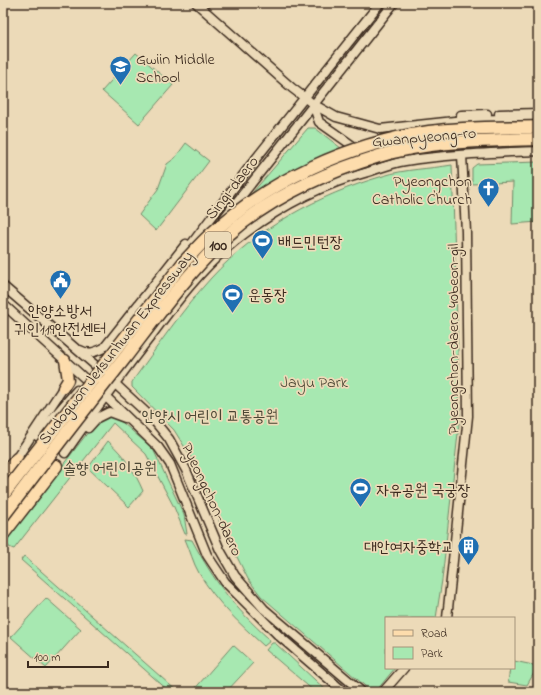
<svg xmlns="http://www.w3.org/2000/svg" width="541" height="695" font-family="'Indie Flower','Poor Story',sans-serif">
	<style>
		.green { fill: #a7e8b1; stroke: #718968 }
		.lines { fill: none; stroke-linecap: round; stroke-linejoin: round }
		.minor-casing { stroke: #3b2a1e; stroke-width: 11 }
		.major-casing { stroke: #3b2a1e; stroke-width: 13 }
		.highway-casing { stroke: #3b2a1e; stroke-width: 15 }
		.minor { stroke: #ecdab8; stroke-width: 8 }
		.major { stroke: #fddcac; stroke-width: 10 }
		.highway { stroke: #fddcac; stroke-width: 12 }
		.highway-bridge-casing { stroke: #3b2a1e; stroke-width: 15; stroke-linecap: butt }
		.highway-bridge { stroke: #fddcac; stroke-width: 12 }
		.labels { text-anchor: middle; stroke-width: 3.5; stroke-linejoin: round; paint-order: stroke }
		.shield { fill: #ecdab8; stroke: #705f4c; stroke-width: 1 }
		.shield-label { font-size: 15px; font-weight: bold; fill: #3b2a1e }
		.poi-label { font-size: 16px; fill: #3b2a1e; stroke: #ecdab8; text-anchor: start }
		.street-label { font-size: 16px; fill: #3b2a1e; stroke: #ecdab8 }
		.park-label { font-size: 16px; fill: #4b4634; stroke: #ecdab8 }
	</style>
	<rect width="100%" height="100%" fill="#ecdab8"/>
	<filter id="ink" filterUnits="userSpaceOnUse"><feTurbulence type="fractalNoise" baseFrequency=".025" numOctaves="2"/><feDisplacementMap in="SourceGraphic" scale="8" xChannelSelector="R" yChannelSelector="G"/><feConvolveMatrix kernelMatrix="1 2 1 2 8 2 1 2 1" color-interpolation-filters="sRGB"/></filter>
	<g filter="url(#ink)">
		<g class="green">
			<polygon points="136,53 173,85 139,124 102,91"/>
			<polygon points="308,128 315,128 359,162 297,188 202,258 198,256"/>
			<polygon points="186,143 209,161 156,231 139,215 158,189 167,164 175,158"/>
			<polygon points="538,162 538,222 512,224 513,182 472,184 472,168 477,164"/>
			<path d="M 452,165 L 460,415 L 442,580 L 436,618 L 386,618 L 386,668 L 395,668 L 377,690 L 372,692 L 261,596 L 248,579 L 219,521 L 220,516 L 214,503 L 210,500 L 194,462 L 174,430 L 132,387 L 132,382 C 157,347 182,310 211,278 C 257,228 318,195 383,176 C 405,169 429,169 452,165 Z"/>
			<polygon points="109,414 116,417 153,449 184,515 187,534 185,534 174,507 146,454 113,423 24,536 14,549 9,547 5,540 99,418"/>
			<path d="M 108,441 C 124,455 135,472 143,491 L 129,507 L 88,468 Z"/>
			<path d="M 185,539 L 192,540 C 215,583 233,606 269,639 L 270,641 L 264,646 C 240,624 216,602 199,573 C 193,563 190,550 185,539 Z"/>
			<polygon points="24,556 178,692 170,692 21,560"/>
			<polygon points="46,598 81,629 46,668 11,637"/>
			<polygon points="272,643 275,643 328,692 315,692 266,650"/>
			<polygon points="233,645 253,663 226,692 192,692"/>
			<polygon points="514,661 538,666 527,685 508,682 510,668 514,668"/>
		</g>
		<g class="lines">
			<defs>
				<g id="minor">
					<polyline points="196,3 292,88 313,104 336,117 380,129 464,120 503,119 538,121"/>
					<polyline points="313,104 319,122 370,158 374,157"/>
					<polyline points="499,114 538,113"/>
					<polyline points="461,115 487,114"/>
					<polyline points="224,218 394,3"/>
					<polyline points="181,258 250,166 380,3"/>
					<polyline points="3,286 103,372"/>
					<polyline points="3,304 93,386"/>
					<path d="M 80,350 C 89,355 95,352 104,348 L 186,244"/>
					<polyline points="111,380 152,418 169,439 186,470 220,550 235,576 264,609 362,692"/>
					<polyline points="102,393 158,447 170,464 207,555 225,582 278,635 344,692"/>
					<polyline points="88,428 97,418 109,412 125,418"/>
					<polyline points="37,436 77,390"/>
					<path d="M 65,453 C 93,413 121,374 151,336 C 176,302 202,268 235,241 C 274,210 320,185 368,172 C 380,168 393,163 405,161 C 449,154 494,153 538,151"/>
					<polyline points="14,462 63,388"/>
					<polyline points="447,618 468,416 466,232 462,155"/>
					<polyline points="383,692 404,668"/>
				</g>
				<polyline id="major" points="63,388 68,380 65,360"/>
				<g id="highway">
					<polyline points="3,477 17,459"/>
					<polyline points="3,534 56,466"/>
				</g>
			</defs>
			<use href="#minor" class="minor-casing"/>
			<use href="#major" class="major-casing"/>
			<use href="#highway" class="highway-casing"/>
			<use href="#minor" class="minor"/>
			<use href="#major" class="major"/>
			<use href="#highway" class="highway"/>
			<defs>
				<g id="highway-bridge">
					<path d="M 3,495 L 184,262 C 193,253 200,244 209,236 C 269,180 349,144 429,132 C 465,127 502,128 538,127"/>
					<path d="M 3,516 C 43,463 83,411 124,359 C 157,316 189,271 229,234 C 271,197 327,172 379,156 C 430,140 486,141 538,139"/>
				</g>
			</defs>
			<use href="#highway-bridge" class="highway-bridge-casing"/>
			<use href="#highway-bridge" class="highway-bridge"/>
		</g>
	</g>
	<defs>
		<symbol id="school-pin" viewBox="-11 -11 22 30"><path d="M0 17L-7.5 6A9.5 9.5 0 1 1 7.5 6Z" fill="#1f6fb2" stroke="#ecdab8"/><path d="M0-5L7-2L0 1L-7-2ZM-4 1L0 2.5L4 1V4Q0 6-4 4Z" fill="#fff"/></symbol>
		<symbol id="church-pin" viewBox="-11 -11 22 30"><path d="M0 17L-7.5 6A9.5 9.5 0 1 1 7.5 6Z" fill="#1f6fb2" stroke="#ecdab8"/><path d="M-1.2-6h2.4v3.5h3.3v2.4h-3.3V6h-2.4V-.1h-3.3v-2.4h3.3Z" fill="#fff"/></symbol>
		<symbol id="stadium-pin" viewBox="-11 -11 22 30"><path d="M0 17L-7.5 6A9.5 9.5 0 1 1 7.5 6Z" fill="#1f6fb2" stroke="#ecdab8"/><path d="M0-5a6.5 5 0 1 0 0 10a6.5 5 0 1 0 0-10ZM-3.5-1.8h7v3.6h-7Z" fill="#fff"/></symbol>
		<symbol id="civic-pin" viewBox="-11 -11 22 30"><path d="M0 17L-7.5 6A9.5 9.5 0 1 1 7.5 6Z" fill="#1f6fb2" stroke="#ecdab8"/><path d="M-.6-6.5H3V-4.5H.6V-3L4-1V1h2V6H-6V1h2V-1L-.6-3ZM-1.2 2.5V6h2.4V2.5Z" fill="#fff"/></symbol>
		<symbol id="building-pin" viewBox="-11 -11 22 30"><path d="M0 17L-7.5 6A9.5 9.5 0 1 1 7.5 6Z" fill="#1f6fb2" stroke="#ecdab8"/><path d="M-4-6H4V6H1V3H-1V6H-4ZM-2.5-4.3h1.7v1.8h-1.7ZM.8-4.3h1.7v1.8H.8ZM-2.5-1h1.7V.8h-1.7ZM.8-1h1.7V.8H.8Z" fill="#fff"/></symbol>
	</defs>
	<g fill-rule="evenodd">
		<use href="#school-pin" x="108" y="54" width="25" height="34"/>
		<use href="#church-pin" x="476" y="176" width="25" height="34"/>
		<use href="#stadium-pin" x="250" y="228" width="25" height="34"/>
		<use href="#civic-pin" x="48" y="268" width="25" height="34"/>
		<use href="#stadium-pin" x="220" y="282" width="25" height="34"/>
		<use href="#stadium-pin" x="348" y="476" width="25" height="34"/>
		<use href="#building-pin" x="456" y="534" width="25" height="34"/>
	</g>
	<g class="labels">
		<rect class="shield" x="205" y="232" width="26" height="26" rx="3"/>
		<g class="shield-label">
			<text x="218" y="250">100</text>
		</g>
		<g class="poi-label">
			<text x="136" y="64">Gwiin Middle<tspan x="136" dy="18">School</tspan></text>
			<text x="472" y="186" text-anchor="end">Pyeongchon<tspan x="472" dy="18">Catholic Church</tspan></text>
			<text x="278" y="247">배드민턴장</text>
			<text x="248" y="300">운동장</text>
			<text x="60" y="316" text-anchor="middle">안양소방서<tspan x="60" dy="18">귀인119안전센터</tspan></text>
			<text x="376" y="495">자유공원 국궁장</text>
			<text x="454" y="552" text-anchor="end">대안여자중학교</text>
		</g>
		<g class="street-label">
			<text transform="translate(424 136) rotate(-5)" y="6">Gwanpyeong-ro</text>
			<text transform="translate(231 187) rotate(-52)" y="6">Singi-daero</text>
			<text transform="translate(452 339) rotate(-90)" y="6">Pyeongchon-daero 40beon-gil</text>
			<text transform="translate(115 347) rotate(-52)" y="6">Sudogwon Je1sunhwan Expressway</text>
			<text transform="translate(213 499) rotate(65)" y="6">Pyeongchon-daero</text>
		</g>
		<g class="park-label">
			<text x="314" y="387">Jayu Park</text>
			<text x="210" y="421">안양시 어린이 교통공원</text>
			<text x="110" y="473">솔향 어린이공원</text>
		</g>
	</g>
	<rect width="541" height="695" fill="none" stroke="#ecdab8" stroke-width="16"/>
	<rect x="8" y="8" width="525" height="679" fill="none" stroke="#3b2a1e" stroke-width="1.5" filter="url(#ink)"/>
	<rect x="385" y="617" width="130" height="52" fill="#ecdab8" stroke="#a5947a"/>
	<rect x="393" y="630" width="20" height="6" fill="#fddcac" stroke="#a5947a"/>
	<text x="421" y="637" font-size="12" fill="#3b2a1e">Road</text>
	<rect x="393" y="647" width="20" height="12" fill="#a7e8b1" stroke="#a5947a"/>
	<text x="421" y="657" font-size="12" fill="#3b2a1e">Park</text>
	<path d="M28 661v6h80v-6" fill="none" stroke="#3b2a1e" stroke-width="2"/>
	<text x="34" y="661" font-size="12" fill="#3b2a1e" stroke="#ecdab8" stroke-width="3" paint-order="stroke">100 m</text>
</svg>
